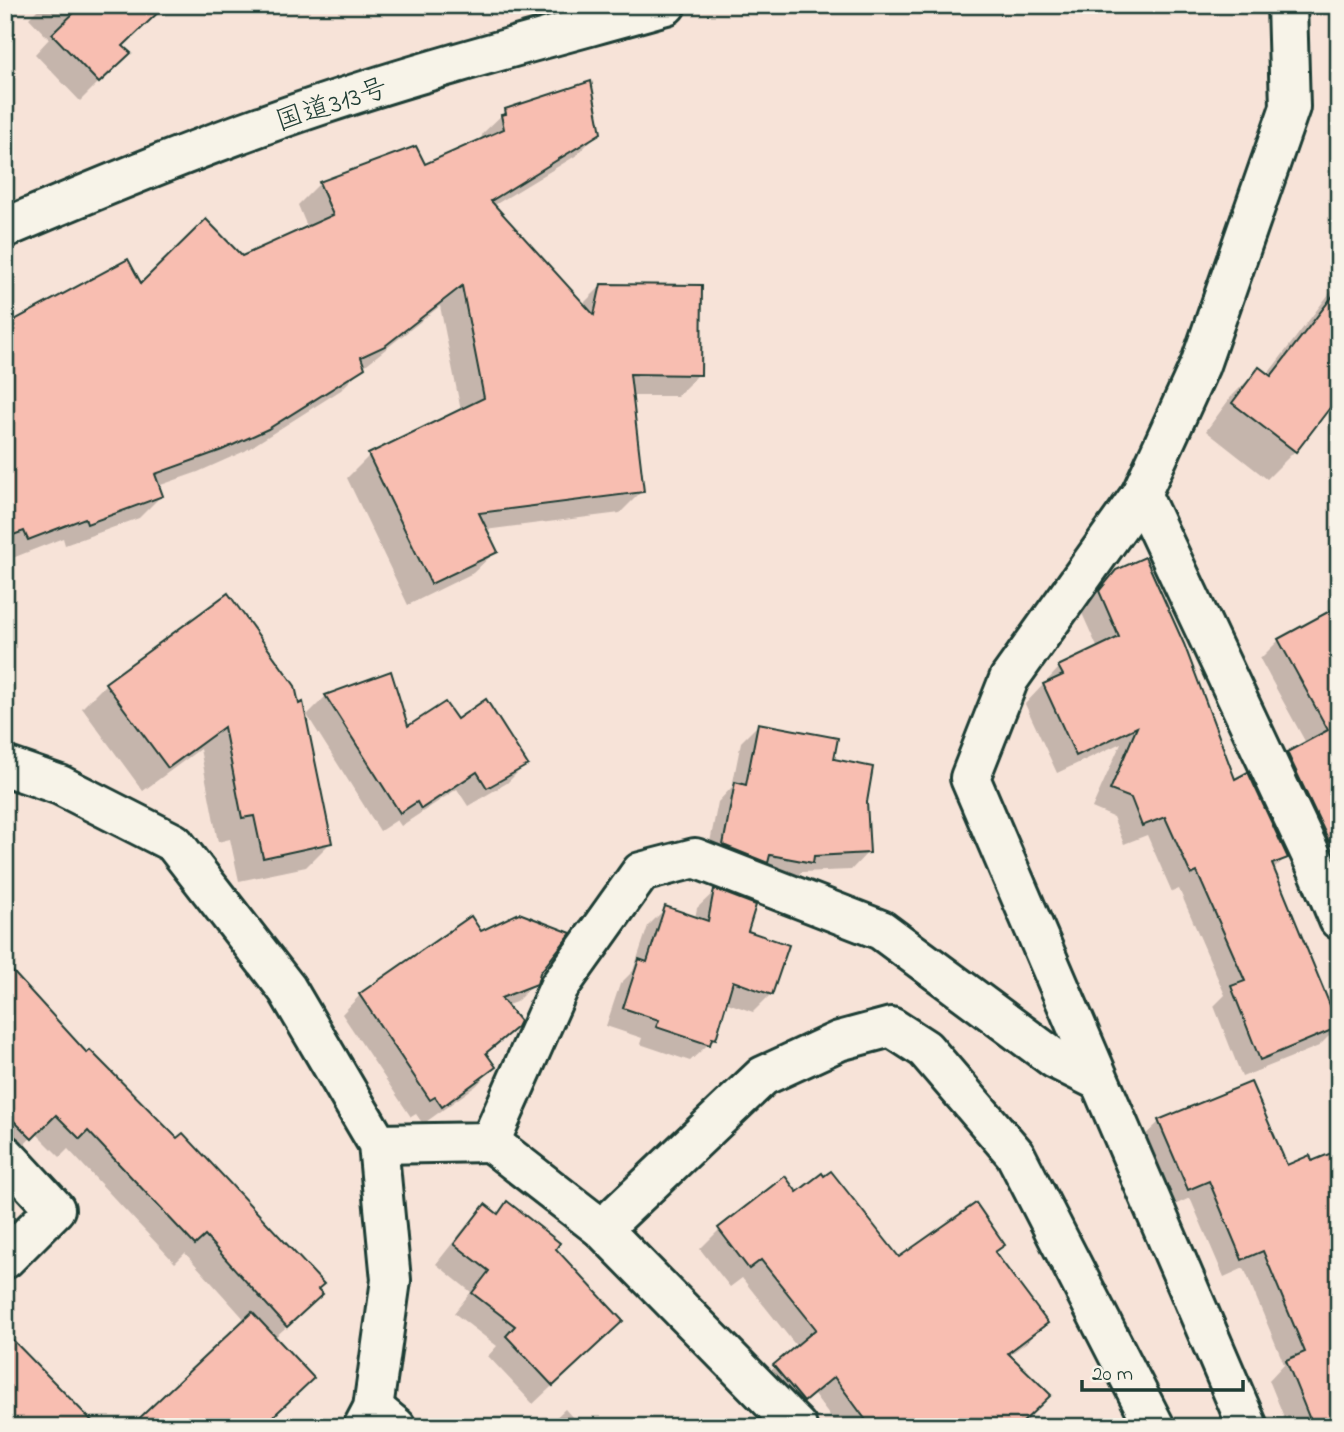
<svg xmlns="http://www.w3.org/2000/svg" width="1344" height="1432" font-family="'Indie Flower','Klee One',sans-serif">
	<style>
		.shadow { fill: #0003 }
		.building { fill: #f8beb1; stroke: #1f3d34; stroke-width: 2 }
		.lines { fill: none; stroke-linecap: round; stroke-linejoin: round }
		.minor-casing { stroke: #1f3d34; stroke-width: 44 }
		.tertiary-casing { stroke: #1f3d34; stroke-width: 44 }
		.trunk-casing { stroke: #1f3d34; stroke-width: 44 }
		.minor { stroke: #f7f3e8; stroke-width: 38 }
		.tertiary { stroke: #f7f3e8; stroke-width: 38 }
		.trunk { stroke: #f7f3e8; stroke-width: 38 }
		.labels { text-anchor: middle; stroke-width: 7; stroke-linejoin: round; paint-order: stroke }
		.street-label { font-size: 28px; fill: #1f3d34; stroke: #f7f3e8 }
	</style>
	<rect width="100%" height="100%" fill="#f7e3d8"/>
	<filter id="ink" filterUnits="userSpaceOnUse"><feTurbulence type="fractalNoise" baseFrequency=".0143" numOctaves="2"/><feDisplacementMap in="SourceGraphic" scale="14" xChannelSelector="R" yChannelSelector="G"/><feConvolveMatrix kernelMatrix="1 2 1 2 8 2 1 2 1" color-interpolation-filters="sRGB"/></filter>
	<g filter="url(#ink)">
		<g class="shadow">
			<polygon points="42,5 143,5 121,46 128,53 80,101 35,54 49,39 29,18"/>
			<polygon points="506,111 599,132 577,155 493,206 582,305 601,286 699,374 677,396 631,396 642,491 620,513 485,530 496,551 473,573 408,605 347,478 369,456 461,411 440,306 363,367 341,390 245,451 198,472 158,486 161,496 139,518 65,545 63,538 5,561 5,327 140,286 242,258 308,229 298,205 320,183 424,166 480,141 483,133"/>
			<polygon points="1339,281 1339,394 1295,451 1267,479 1206,431 1231,397 1259,369 1267,375"/>
			<polygon points="1117,572 1234,781 1286,857 1273,870 1337,1028 1319,1046 1242,1077 1214,1006 1225,995 1179,889 1172,892 1147,835 1124,844 1113,817 1092,808 1121,743 1057,773 1025,704 1059,668 1098,649 1081,611"/>
			<polygon points="227,595 330,843 306,867 239,881 230,839 218,842 200,749 143,791 82,708 106,684"/>
			<polygon points="1339,608 1339,847 1310,859 1269,772 1288,753 1306,743 1260,659 1279,640"/>
			<polygon points="390,674 407,729 456,721 526,764 507,783 468,806 457,789 401,826 397,820 380,831 307,715 326,696"/>
			<polygon points="758,725 832,760 868,852 851,870 801,872 794,880 706,862 718,802 732,787 741,742"/>
			<polygon points="715,891 746,932 771,994 753,1012 725,1002 715,1038 690,1061 640,1044 642,1038 606,1026 620,984 633,971 648,926 666,908 695,918 697,908"/>
			<polygon points="480,934 535,983 516,1002 505,1006 516,1026 485,1055 494,1067 476,1086 423,1124 416,1114 411,1117 342,1014 360,995"/>
			<polygon points="5,965 302,1313 274,1338 246,1321 185,1253 175,1263 68,1149 60,1157 36,1133 5,1163"/>
			<polygon points="1250,1084 1286,1167 1311,1163 1339,1427 1288,1427 1269,1380 1284,1364 1244,1268 1224,1277 1190,1198 1170,1207 1140,1140 1159,1122"/>
			<polygon points="785,1179 797,1195 899,1260 1003,1245 994,1254 1046,1323 1027,1342 1008,1356 1025,1418 1034,1427 838,1427 814,1395 784,1420 755,1385 797,1347 742,1278 730,1287 700,1249 719,1230"/>
			<polygon points="507,1204 554,1249 601,1340 533,1404 488,1356 497,1346 454,1313 471,1292 436,1264 466,1226 485,1206 496,1215"/>
			<polygon points="565,1409 581,1427 546,1427"/>
		</g>
		<g class="building">
			<polygon points="82,5 166,5 123,46 131,53 99,83 52,34"/>
			<polygon points="591,81 601,133 491,201 594,315 601,284 702,285 701,375 630,374 644,492 479,513 498,552 431,584 368,454 484,398 462,286 385,346 361,357 365,368 268,429 222,450 155,474 163,496 87,524 85,518 28,540 24,531 5,538 5,325 128,259 141,283 206,219 242,256 333,215 319,182 416,146 425,164 504,129 501,115 506,114 505,109"/>
			<polygon points="1339,288 1339,396 1296,452 1232,403 1259,367 1271,376"/>
			<polygon points="1145,557 1184,644 1235,779 1248,772 1288,858 1272,864 1339,1027 1260,1060 1231,986 1245,981 1197,872 1191,875 1165,817 1142,826 1131,798 1110,790 1137,727 1076,756 1043,684 1063,675 1058,666 1119,637 1099,591 1116,570"/>
			<polygon points="228,593 295,686 299,704 303,702 332,843 263,858 254,816 242,818 224,727 168,768 105,683"/>
			<polygon points="1339,606 1339,837 1329,841 1287,752 1328,730 1278,639"/>
			<polygon points="391,671 408,726 445,702 457,719 486,699 528,765 487,788 477,772 421,809 417,802 400,813 325,695"/>
			<polygon points="758,723 838,738 834,759 873,767 867,802 870,853 814,856 813,863 770,855 768,863 723,845 735,782 746,785"/>
			<polygon points="714,889 756,905 748,931 789,945 772,995 733,981 716,1039 712,1038 710,1045 656,1027 659,1020 623,1008 639,959 647,962 665,906 708,921"/>
			<polygon points="519,913 571,933 540,973 537,984 501,998 520,1021 517,1027 486,1053 496,1067 442,1107 435,1097 430,1100 359,994 471,916 481,931"/>
			<polygon points="5,963 87,1053 90,1050 177,1138 183,1133 324,1284 318,1289 323,1294 287,1327 205,1236 195,1245 88,1131 80,1139 56,1115 32,1139 5,1112"/>
			<polygon points="1251,1082 1287,1165 1310,1155 1312,1161 1339,1150 1339,1427 1313,1427 1286,1360 1305,1352 1263,1251 1242,1260 1209,1181 1188,1190 1158,1120"/>
			<polygon points="831,1171 899,1257 976,1203 1005,1245 995,1252 1048,1323 1008,1353 1051,1395 1018,1427 871,1427 834,1377 804,1402 773,1365 816,1329 761,1260 749,1269 718,1228 785,1176 797,1192 822,1173 824,1176"/>
			<polygon points="507,1201 560,1243 556,1249 623,1321 553,1386 506,1336 515,1326 472,1293 489,1271 454,1244 485,1204 498,1214"/>
			<polygon points="252,1312 314,1378 262,1427 130,1427"/>
			<polygon points="5,1332 98,1427 5,1427"/>
		</g>
		<g class="lines">
			<defs>
				<g id="minor">
					<polyline points="1141,494 1319,872 1339,920"/>
					<polyline points="490,1142 602,1229"/>
					<polyline points="378,1144 490,1142 559,987 641,872 695,858 881,930 1055,1059 1099,1081"/>
					<polyline points="5,1155 55,1209 5,1259"/>
					<polyline points="373,1408 396,1427"/>
					<polyline points="797,1427 602,1229 763,1076 839,1041 891,1027 925,1049 1015,1154 1155,1427"/>
					<polyline points="1248,1427 970,778 1009,679 1141,494 1200,365 1290,107 1287,5"/>
				</g>
				<polyline id="tertiary" points="5,766 60,785 174,843 287,989 378,1144 391,1280 373,1408 363,1427"/>
				<path id="trunk" d="M 5,228 C 109,184 213,141 321,105 C 434,67 551,37 666,5"/>
			</defs>
			<use href="#minor" class="minor-casing"/>
			<use href="#tertiary" class="tertiary-casing"/>
			<use href="#trunk" class="trunk-casing"/>
			<use href="#minor" class="minor"/>
			<use href="#tertiary" class="tertiary"/>
			<use href="#trunk" class="trunk"/>
		</g>
	</g>
	<g class="labels">
		<g class="street-label">
			<text transform="translate(331 103) rotate(-18)" y="10">国道313号</text>
		</g>
	</g>
	<rect width="1344" height="1432" fill="none" stroke="#f7f3e8" stroke-width="28"/>
	<rect x="14" y="14" width="1316" height="1404" fill="none" stroke="#1f3d34" stroke-width="2.5" filter="url(#ink)"/>
	<path d="M1082 1380v10h161v-10" fill="none" stroke="#1f3d34" stroke-width="3.5"/>
	<text x="1092" y="1380" font-size="21" fill="#1f3d34" stroke="#f7f3e8" stroke-width="5" paint-order="stroke">20 m</text>
</svg>
